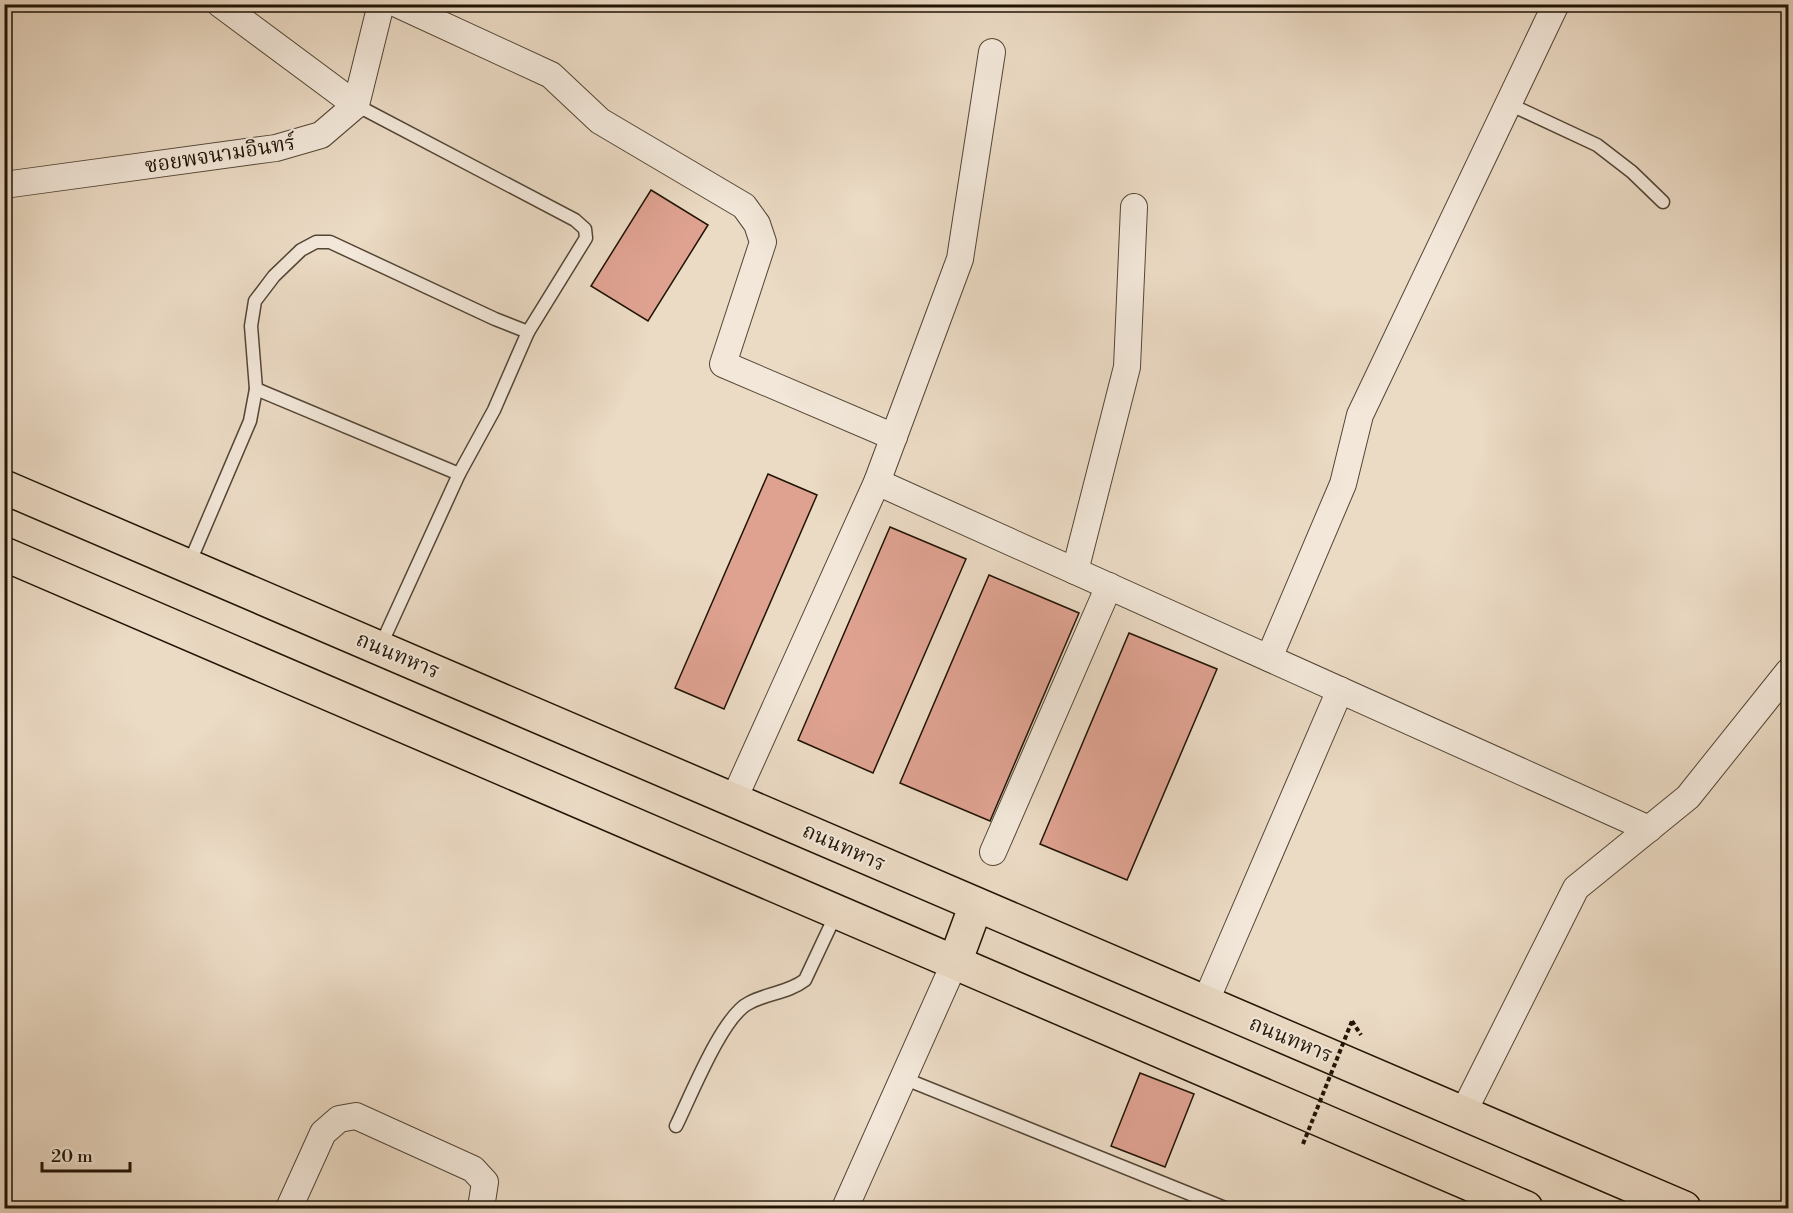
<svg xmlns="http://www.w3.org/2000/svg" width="1793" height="1213" font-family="'Libre Bodoni','Noto Serif Thai',serif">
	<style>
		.building { fill: #dfa291; stroke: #201405; stroke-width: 1.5 }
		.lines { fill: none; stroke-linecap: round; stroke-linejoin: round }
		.service-casing { stroke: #534635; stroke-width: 15 }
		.minor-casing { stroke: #534635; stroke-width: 28 }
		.primary-casing { stroke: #201405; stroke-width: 36 }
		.path { stroke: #201405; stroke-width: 4; stroke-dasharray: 4.5 3; stroke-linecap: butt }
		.service { stroke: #f2e7d9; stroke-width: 12 }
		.minor { stroke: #f2e7d9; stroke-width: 26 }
		.primary { stroke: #ebdac4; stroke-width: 33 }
		.path-bridge { stroke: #201405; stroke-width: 4; stroke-dasharray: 4.5 3; stroke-linecap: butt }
		.labels { text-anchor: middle; stroke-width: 4.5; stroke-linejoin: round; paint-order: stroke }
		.street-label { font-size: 21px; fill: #201405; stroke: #f2e7d9 }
	</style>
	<rect width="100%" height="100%" fill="#ebdac4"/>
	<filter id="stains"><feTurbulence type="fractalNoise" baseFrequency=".00333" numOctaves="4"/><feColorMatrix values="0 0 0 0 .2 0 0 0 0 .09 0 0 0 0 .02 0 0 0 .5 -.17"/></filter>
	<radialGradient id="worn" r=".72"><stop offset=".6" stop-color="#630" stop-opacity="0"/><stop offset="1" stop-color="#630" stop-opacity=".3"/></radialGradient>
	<g class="building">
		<polygon points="651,190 708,225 648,321 591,286"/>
		<polygon points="768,474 817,495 724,709 675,688"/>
		<polygon points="890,527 966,559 873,773 798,740"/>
		<polygon points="989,575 1079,613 990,821 900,783"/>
		<polygon points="1129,633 1217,669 1127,880 1040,844"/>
		<polygon points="1140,1073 1194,1094 1165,1167 1111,1146"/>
	</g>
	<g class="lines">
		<defs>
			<g id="service">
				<polyline points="1509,104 1597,145 1632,172 1663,202"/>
				<polyline points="356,105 575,220 585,229 586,238 528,332"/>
				<polyline points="256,389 459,474"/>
				<polyline points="189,564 250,421 256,389 251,326 255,301 274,276 301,250 316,242 330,242 495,319 528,332 494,410 459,474 380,647"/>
				<polyline points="903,1078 1225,1208"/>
				<path d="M 676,1126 C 690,1098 722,1016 749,1003 C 767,993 788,993 805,980 L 836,914"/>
			</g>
			<g id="minor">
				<polyline points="220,4 356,105"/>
				<polyline points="397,4 551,75 600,121 744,206 757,224 763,242 723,364 894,437"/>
				<polyline points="4,185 276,148 321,135 356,105 381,4"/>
				<polyline points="877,482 1649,829"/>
				<polyline points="1075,571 1127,367 1134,207"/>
				<polyline points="1269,658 1343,484 1360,415 1556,4"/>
				<polyline points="734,799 877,482 960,259 992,52"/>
				<polyline points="993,852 1109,586"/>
				<polyline points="1205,1003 1340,690"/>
				<polyline points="1463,1113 1576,888 1688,797 1788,672"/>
				<polyline points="289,1208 323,1133 339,1119 356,1116 473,1169 485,1182 481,1208"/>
				<polyline points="845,1208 955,962"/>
			</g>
			<g id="primary">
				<polyline points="4,487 1684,1208"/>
				<polyline points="4,554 1526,1208"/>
				<polyline points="955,962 976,905"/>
			</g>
		</defs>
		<use href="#service" class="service-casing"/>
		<use href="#minor" class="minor-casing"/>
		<use href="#primary" class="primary-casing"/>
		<polyline class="path" points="1352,1021 1361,1035"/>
		<use href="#service" class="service"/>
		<use href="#minor" class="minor"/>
		<use href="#primary" class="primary"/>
		<polyline class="path-bridge" points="1303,1144 1352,1021"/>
	</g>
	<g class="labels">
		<g class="street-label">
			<text transform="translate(220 154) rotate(-9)" y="7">ซอยพจนามอินทร์</text>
			<text transform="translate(398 655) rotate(23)" y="7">ถนนทหาร</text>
			<text transform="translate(844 847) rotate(24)" y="7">ถนนทหาร</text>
			<text transform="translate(1291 1039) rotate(23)" y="7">ถนนทหาร</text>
		</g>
	</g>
	<rect width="1793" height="1213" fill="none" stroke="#ebdac4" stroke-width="24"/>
	<rect x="6" y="6" width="1781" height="1201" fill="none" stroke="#201405" stroke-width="3"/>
	<rect x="12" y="12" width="1769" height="1189" fill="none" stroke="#201405" stroke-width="1.5"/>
	<path d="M42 1162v9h88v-9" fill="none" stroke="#201405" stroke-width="3"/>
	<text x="51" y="1162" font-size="18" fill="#201405" stroke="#f2e7d9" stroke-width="4.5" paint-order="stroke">20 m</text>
	<rect width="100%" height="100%" filter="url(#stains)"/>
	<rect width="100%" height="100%" fill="url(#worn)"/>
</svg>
